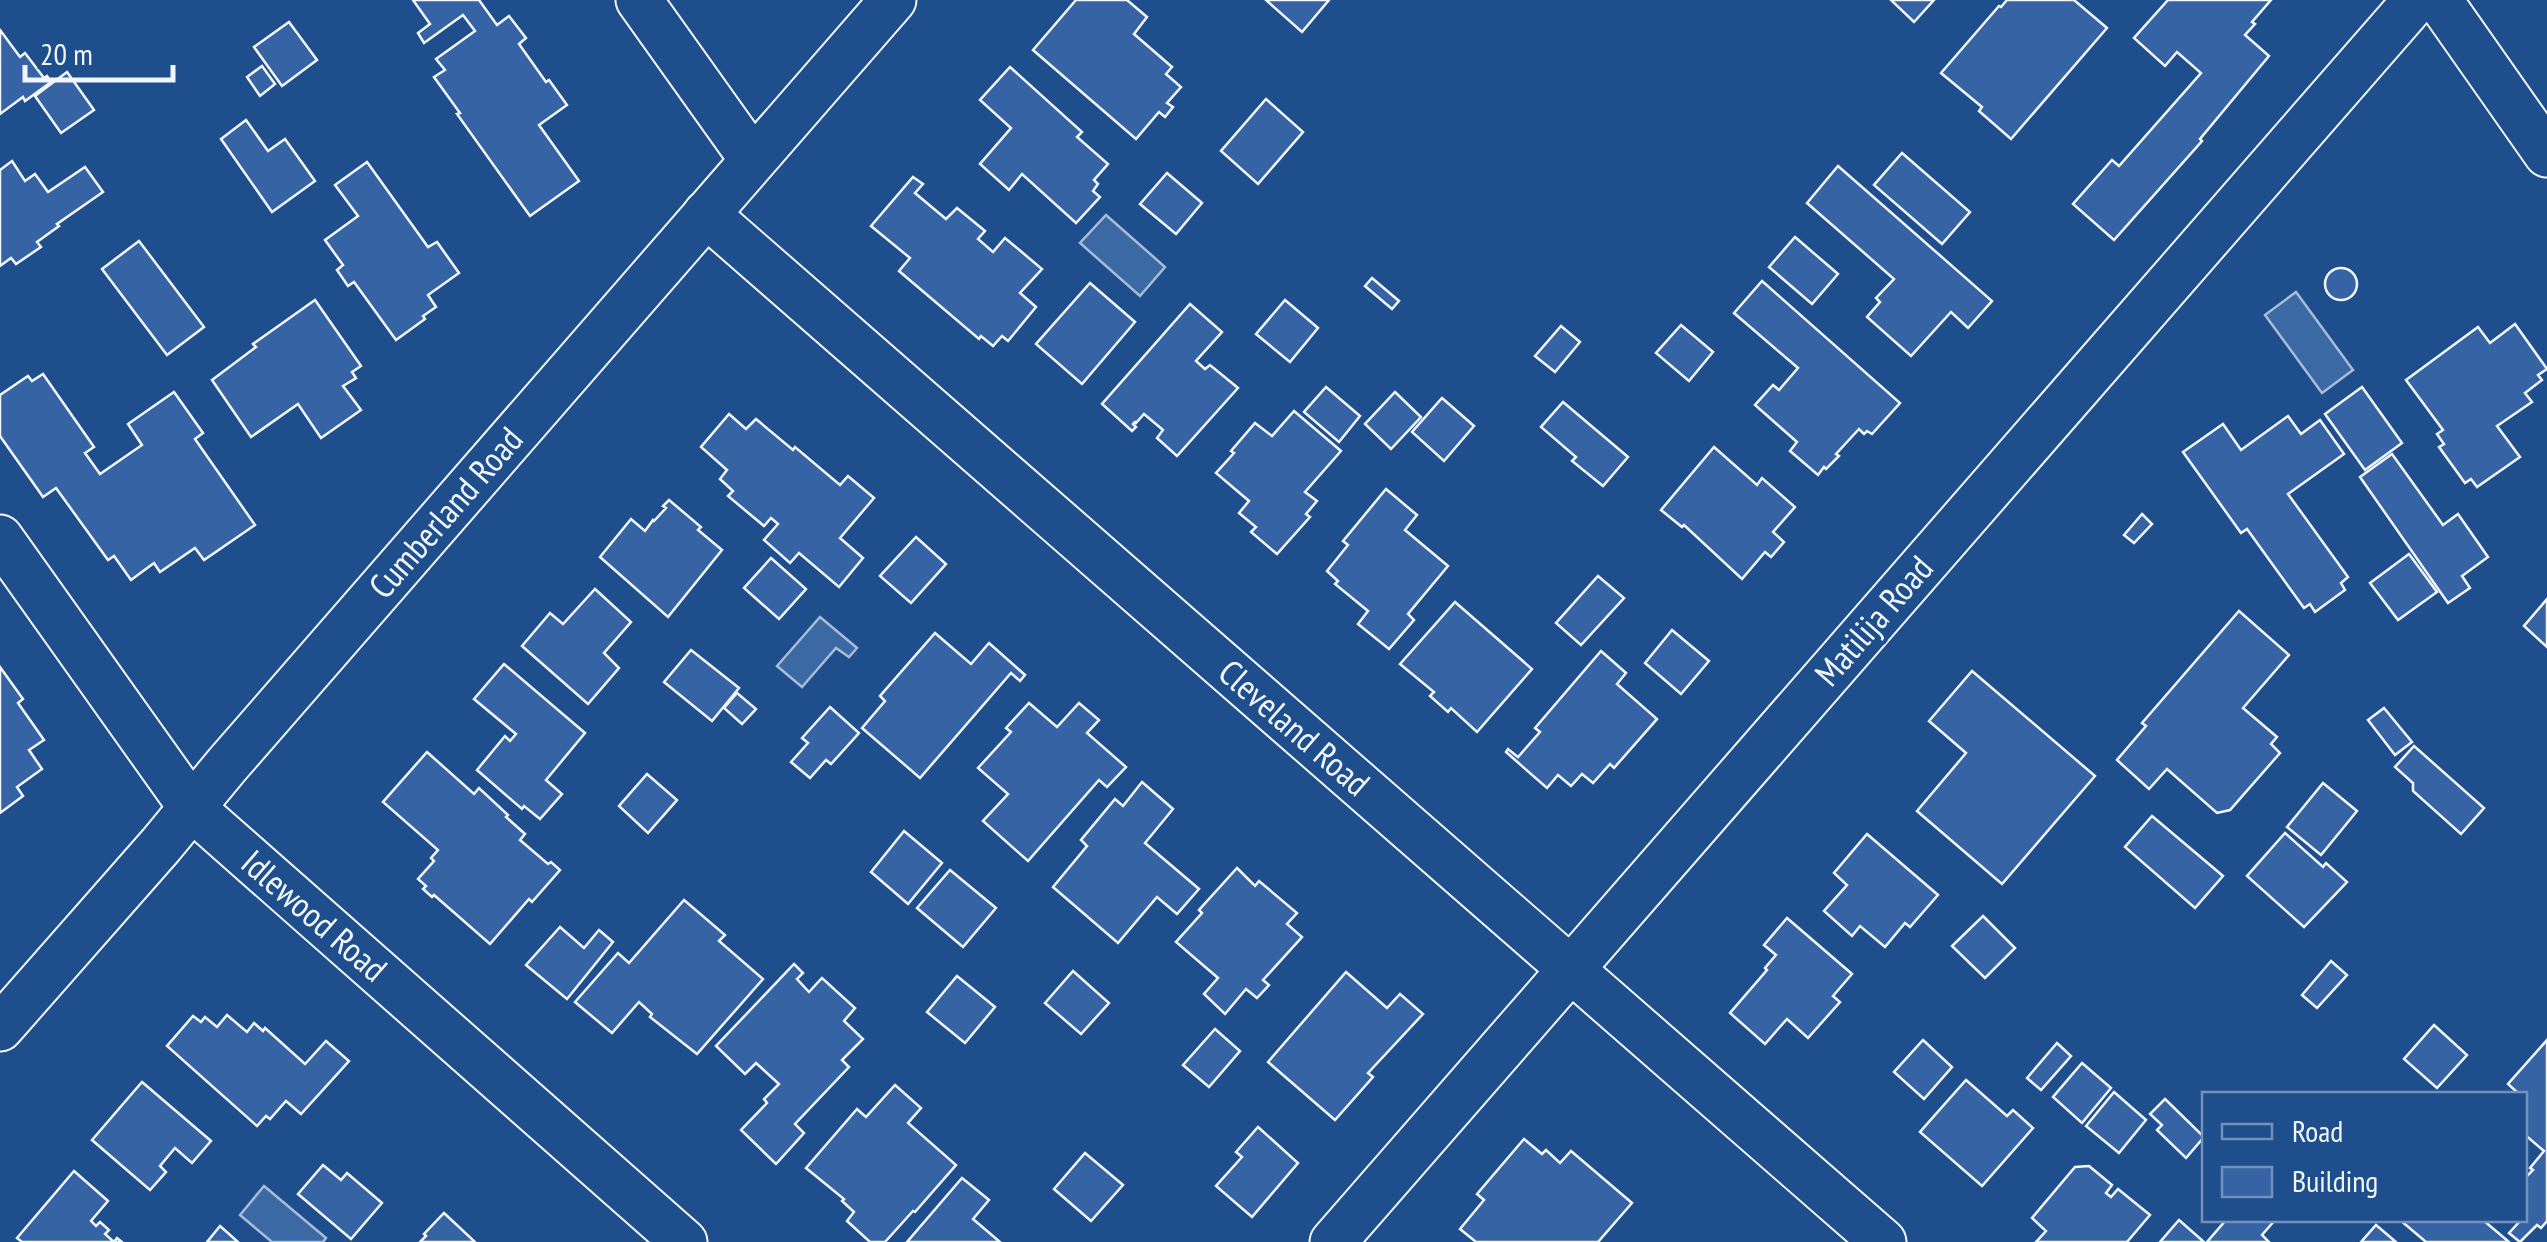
<svg xmlns="http://www.w3.org/2000/svg" width="2547" height="1242" font-family="'PT Sans Narrow',sans-serif">
	<style>
		.water { fill: #3b69a3; stroke: #a8bbd7; stroke-width: 2.5 }
		.building { fill: #3563a3; stroke: #f2f6ff; stroke-width: 2.5 }
		.lines { fill: none; stroke-linecap: round; stroke-linejoin: round }
		.minor-casing { stroke: #f2f6ff; stroke-width: 49 }
		.minor { stroke: #1f4e8c; stroke-width: 45 }
		.labels { text-anchor: middle; stroke-width: 8; stroke-linejoin: round; paint-order: stroke }
		.street-label { font-size: 35px; fill: #f2f6ff; stroke: #1f4e8c }
	</style>
	<rect width="100%" height="100%" fill="#1f4e8c"/>
	<g class="water">
		<polygon points="1106,215 1165,267 1140,296 1080,243"/>
		<polygon points="2296,292 2353,370 2322,393 2265,315"/>
		<polygon points="820,617 857,648 849,657 836,648 802,687 777,666"/>
		<polygon points="264,1186 326,1238 323,1242 272,1242 240,1215"/>
	</g>
	<g class="building">
		<polygon points="413,0 479,0 497,25 509,16 526,38 519,44 546,82 549,80 567,105 539,125 579,181 530,216 457,114 460,113 434,77 445,70 436,59 475,31 463,15 424,43 418,33 430,24"/>
		<polygon points="1076,0 1127,0 1147,17 1134,34 1172,67 1166,74 1181,87 1167,103 1173,107 1165,117 1159,112 1136,139 1033,50"/>
		<polygon points="1266,0 1329,0 1302,32"/>
		<polygon points="1891,0 1934,0 1914,22"/>
		<polygon points="2007,0 2074,0 2107,28 2011,139 1979,111 1982,107 1941,73 1999,6 2001,7"/>
		<polygon points="2168,0 2271,0 2252,22 2255,24 2245,35 2269,56 2200,139 2202,141 2114,240 2073,204 2112,160 2119,166 2201,73 2177,52 2165,66 2134,38"/>
		<polygon points="289,22 317,60 282,86 254,47"/>
		<polygon points="0,30 20,57 25,53 44,78 47,76 51,82 25,101 23,97 0,114"/>
		<polygon points="262,66 275,84 260,96 247,77"/>
		<polygon points="1010,67 1082,132 1077,137 1108,164 1094,180 1098,184 1093,191 1100,197 1076,223 1022,174 1009,190 980,164 1011,128 980,100"/>
		<polygon points="67,72 94,110 61,133 35,96"/>
		<polygon points="1266,99 1303,132 1258,184 1221,151"/>
		<polygon points="246,120 268,151 285,139 315,181 272,212 221,139"/>
		<polygon points="1902,153 1970,212 1942,244 1874,185"/>
		<polygon points="12,161 25,181 35,174 48,192 85,167 103,192 57,224 59,226 37,242 41,247 16,264 11,258 0,266 0,170"/>
		<polygon points="367,162 428,247 437,242 459,273 428,295 436,307 423,316 425,319 396,340 354,282 348,286 337,270 343,265 325,240 358,216 335,185"/>
		<polygon points="1838,166 1992,301 1968,328 1951,312 1911,356 1867,317 1880,302 1876,298 1894,279 1807,203"/>
		<polygon points="1167,173 1202,203 1176,234 1140,204"/>
		<polygon points="913,177 923,184 915,193 946,219 957,208 985,231 978,239 993,252 1005,238 1042,269 1020,293 1036,307 1008,341 1002,336 993,346 981,336 979,339 899,271 910,258 871,226"/>
		<polygon points="1795,237 1838,274 1812,304 1769,267"/>
		<polygon points="139,241 204,327 167,355 102,269"/>
		<circle cx="2341" cy="284" r="16"/>
		<polygon points="1372,278 1399,301 1392,309 1365,286"/>
		<polygon points="1762,281 1900,403 1872,434 1867,431 1864,434 1859,429 1836,454 1839,456 1826,469 1824,467 1818,475 1790,451 1797,442 1755,405 1773,385 1779,390 1798,368 1734,313"/>
		<polygon points="1090,283 1135,322 1082,384 1036,344"/>
		<polygon points="315,300 361,366 352,372 356,378 343,386 361,410 321,438 298,404 251,437 212,380 256,347 253,344"/>
		<polygon points="1285,300 1318,328 1290,362 1256,334"/>
		<polygon points="1190,304 1222,332 1196,361 1205,369 1210,365 1238,388 1177,456 1157,438 1163,430 1144,414 1136,423 1135,422 1133,424 1136,427 1132,431 1102,404"/>
		<polygon points="2515,324 2547,369 2538,375 2542,380 2525,393 2532,402 2497,426 2520,457 2477,487 2471,479 2465,483 2439,447 2444,444 2437,434 2443,430 2406,380 2478,327 2490,343"/>
		<polygon points="1681,325 1713,352 1689,381 1656,353"/>
		<polygon points="1561,326 1580,342 1555,372 1535,356"/>
		<polygon points="43,374 94,447 85,453 100,474 142,445 128,424 174,392 203,433 195,439 255,525 204,560 195,548 160,572 154,563 131,580 114,556 108,560 56,488 43,497 0,436 0,395 28,376 32,381"/>
		<polygon points="1326,387 1360,416 1339,442 1304,412"/>
		<polygon points="2362,387 2402,443 2365,470 2325,414"/>
		<polygon points="1395,392 1421,417 1391,449 1365,424"/>
		<polygon points="1442,398 1474,426 1444,461 1412,432"/>
		<polygon points="1563,402 1628,457 1603,486 1572,461 1576,457 1541,427"/>
		<polygon points="1294,411 1341,451 1305,492 1317,501 1306,514 1310,517 1277,554 1251,532 1256,527 1239,513 1249,501 1216,473 1234,453 1231,451 1255,423 1272,436"/>
		<polygon points="729,414 746,429 756,419 793,450 795,447 840,485 848,476 874,498 840,538 863,558 839,587 799,553 790,563 764,540 778,524 771,518 764,526 728,496 733,491 720,479 727,470 701,447"/>
		<polygon points="2288,416 2301,434 2320,420 2344,454 2288,494 2348,577 2341,583 2345,590 2315,612 2310,604 2304,608 2247,529 2241,533 2183,452 2223,424 2241,450"/>
		<polygon points="1714,447 1757,485 1762,478 1795,507 1773,532 1784,542 1771,557 1765,552 1742,579 1684,525 1682,527 1661,510"/>
		<polygon points="2392,454 2443,525 2458,514 2488,557 2462,576 2470,588 2448,603 2360,477"/>
		<polygon points="1386,489 1417,515 1405,530 1448,566 1408,614 1414,620 1389,649 1358,624 1368,611 1335,584 1338,581 1327,571 1348,545 1343,541"/>
		<polygon points="669,500 701,527 698,530 722,550 668,617 600,557 631,519 645,531 653,520 654,521 666,508 663,506"/>
		<polygon points="2142,514 2152,524 2134,543 2124,535"/>
		<polygon points="916,537 946,564 911,603 880,576"/>
		<polygon points="2409,554 2437,592 2398,620 2370,583"/>
		<polygon points="771,558 806,589 779,619 744,588"/>
		<polygon points="1598,576 1624,598 1581,645 1556,623"/>
		<polygon points="595,589 631,622 604,653 619,668 588,704 522,646 550,613 563,624"/>
		<polygon points="2547,599 2547,647 2524,626"/>
		<polygon points="1455,602 1532,669 1477,732 1451,708 1448,712 1430,696 1434,692 1400,664"/>
		<polygon points="2239,611 2289,655 2243,708 2277,737 2271,744 2280,753 2230,810 2217,813 2167,769 2149,789 2117,760 2146,726 2142,723"/>
		<polygon points="1672,630 1709,661 1681,694 1645,663"/>
		<polygon points="935,633 971,664 989,643 1025,675 1020,681 1011,673 920,778 862,728 885,701 880,696"/>
		<polygon points="691,650 739,688 712,721 664,682"/>
		<polygon points="1601,651 1626,673 1617,684 1657,719 1614,768 1610,764 1593,783 1582,774 1571,786 1558,775 1547,788 1506,752 1508,749 1518,757 1540,732 1535,728"/>
		<polygon points="504,664 585,733 546,780 562,794 540,819 524,806 522,809 477,770 505,736 510,741 516,734 474,699"/>
		<polygon points="0,667 23,699 18,703 44,740 29,750 42,769 17,787 23,796 0,813"/>
		<polygon points="1972,671 2095,776 2002,884 1917,811 1966,753 1929,721"/>
		<polygon points="737,693 756,709 742,724 724,708"/>
		<polygon points="1029,703 1057,727 1079,703 1099,720 1087,733 1126,767 1107,787 1099,780 1028,861 983,821 1008,794 978,768 1011,732 1006,728"/>
		<polygon points="830,707 859,733 831,764 826,760 810,778 791,762 808,743 802,738"/>
		<polygon points="2384,708 2412,742 2395,755 2368,720"/>
		<polygon points="2414,746 2484,808 2461,834 2413,791 2413,783 2395,767"/>
		<polygon points="427,752 474,794 479,788 508,815 506,817 525,834 520,840 548,864 551,862 560,870 532,902 529,899 490,944 434,895 432,897 423,889 426,886 418,879 434,861 431,858 438,850 383,802"/>
		<polygon points="647,774 677,800 648,833 619,806"/>
		<polygon points="1142,782 1173,809 1145,843 1199,889 1177,914 1157,897 1118,943 1053,887 1087,846 1081,840 1115,799 1123,806"/>
		<polygon points="2323,783 2357,811 2321,855 2287,827"/>
		<polygon points="2152,816 2223,876 2195,908 2125,847"/>
		<polygon points="904,831 942,863 908,904 871,872"/>
		<polygon points="2285,833 2323,867 2326,863 2347,882 2304,927 2247,876"/>
		<polygon points="1867,834 1938,895 1910,927 1905,923 1885,947 1860,926 1852,936 1824,911 1847,885 1834,873"/>
		<polygon points="1237,868 1255,886 1259,881 1297,913 1287,924 1302,937 1263,980 1269,985 1257,998 1246,989 1225,1014 1204,994 1218,978 1176,942 1202,913 1199,910"/>
		<polygon points="950,870 996,908 963,947 917,908"/>
		<polygon points="684,900 725,935 719,941 763,979 697,1054 650,1017 652,1014 639,1002 612,1033 575,1002 618,953 629,963"/>
		<polygon points="1983,916 2015,948 1985,978 1952,946"/>
		<polygon points="1787,918 1852,974 1833,996 1840,1002 1808,1038 1787,1019 1765,1044 1730,1013 1767,970 1765,968 1776,955 1764,945"/>
		<polygon points="560,927 584,948 599,930 613,942 567,999 526,965"/>
		<polygon points="2331,961 2347,975 2317,1008 2302,995"/>
		<polygon points="794,964 803,973 797,979 809,992 822,978 855,1008 844,1021 863,1039 842,1060 849,1067 795,1124 804,1133 776,1164 741,1130 767,1103 764,1099 779,1084 756,1063 745,1074 716,1046"/>
		<polygon points="1073,971 1109,1003 1081,1034 1045,1003"/>
		<polygon points="1346,972 1387,1008 1400,994 1423,1014 1368,1073 1373,1077 1335,1120 1268,1062"/>
		<polygon points="957,976 995,1007 965,1043 927,1012"/>
		<polygon points="227,1015 247,1032 254,1023 263,1031 265,1028 305,1064 326,1041 349,1061 301,1114 286,1101 270,1119 266,1116 257,1126 167,1046 193,1016 201,1022 205,1017 217,1027"/>
		<polygon points="2434,1025 2467,1055 2437,1088 2404,1059"/>
		<polygon points="1215,1029 1240,1051 1209,1087 1183,1065"/>
		<polygon points="1923,1040 1952,1067 1924,1099 1894,1072"/>
		<polygon points="2547,1040 2547,1221 2541,1228 2537,1225 2520,1242 2509,1233 2521,1220 2524,1220 2524,1179 2533,1170 2530,1168 2544,1151 2524,1134 2524,1094 2519,1094 2508,1084"/>
		<polygon points="2057,1043 2071,1056 2041,1090 2027,1078"/>
		<polygon points="2082,1063 2111,1088 2082,1123 2053,1097"/>
		<polygon points="1966,1080 2007,1116 2013,1110 2033,1128 1982,1186 1920,1132"/>
		<polygon points="142,1082 211,1141 192,1163 175,1148 160,1166 166,1172 150,1190 92,1140"/>
		<polygon points="895,1085 921,1108 908,1123 956,1165 915,1212 913,1211 885,1242 870,1242 847,1221 854,1212 842,1201 844,1199 806,1168 857,1109 866,1117"/>
		<polygon points="2114,1092 2146,1120 2119,1153 2086,1126"/>
		<polygon points="2165,1099 2204,1137 2186,1158 2157,1130 2162,1125 2150,1114"/>
		<polygon points="1258,1127 1298,1163 1252,1217 1216,1186 1242,1157 1236,1152"/>
		<polygon points="1524,1139 1542,1154 1546,1150 1560,1163 1571,1151 1632,1203 1598,1242 1476,1242 1460,1229 1484,1200 1477,1194"/>
		<polygon points="1085,1153 1123,1185 1091,1221 1054,1189"/>
		<polygon points="323,1165 341,1180 347,1173 382,1203 351,1239 298,1194"/>
		<polygon points="2089,1166 2112,1185 2106,1193 2111,1197 2118,1189 2150,1215 2127,1242 2036,1242 2046,1231 2032,1218 2075,1167"/>
		<polygon points="74,1171 108,1201 91,1221 96,1226 100,1222 109,1230 105,1234 114,1242 117,1238 122,1242 22,1242 17,1238"/>
		<polygon points="962,1178 989,1200 973,1219 1000,1242 907,1242"/>
		<polygon points="444,1213 475,1242 420,1242 426,1236 424,1234"/>
		<polygon points="2179,1220 2204,1242 2160,1242"/>
		<polygon points="2226,1220 2275,1220 2262,1235 2269,1242 2207,1242"/>
		<polygon points="2400,1220 2483,1220 2509,1242 2426,1242"/>
		<polygon points="2376,1225 2396,1242 2361,1242"/>
		<polygon points="220,1226 238,1242 207,1242"/>
	</g>
	<g class="lines">
		<defs>
			<g id="minor">
				<polyline points="639,0 753,160"/>
				<polyline points="2439,0 2547,154"/>
				<polyline points="706,214 1883,1242"/>
				<polyline points="0,538 192,808 684,1242"/>
				<polyline points="0,1028 161,845 227,765 893,0"/>
				<polyline points="1333,1242 2416,0"/>
			</g>
		</defs>
		<use href="#minor" class="minor-casing"/>
		<use href="#minor" class="minor"/>
	</g>
	<g class="labels">
		<g class="street-label">
			<text transform="translate(446 513) rotate(-49)" y="12">Cumberland Road</text>
			<text transform="translate(1874 621) rotate(-49)" y="12">Matilija Road</text>
			<text transform="translate(1294 728) rotate(41)" y="12">Cleveland Road</text>
			<text transform="translate(314 916) rotate(41)" y="12">Idlewood Road</text>
		</g>
	</g>
	<rect x="2202" y="1092" width="325" height="130" fill="#1f4e8c" stroke="#7391ba" stroke-width="2.5"/>
	<rect x="2222" y="1124" width="50" height="15" fill="#1f4e8c" stroke="#7391ba" stroke-width="2.5"/>
	<text x="2292" y="1142" font-size="30" fill="#f2f6ff">Road</text>
	<rect x="2222" y="1167" width="50" height="30" fill="#3563a3" stroke="#7391ba" stroke-width="2.5"/>
	<text x="2292" y="1192" font-size="30" fill="#f2f6ff">Building</text>
	<path d="M25 65v15h148v-15" fill="none" stroke="#f2f6ff" stroke-width="5"/>
	<text x="40" y="65" font-size="30" fill="#f2f6ff" stroke="#1f4e8c" stroke-width="8" paint-order="stroke">20 m</text>
</svg>
